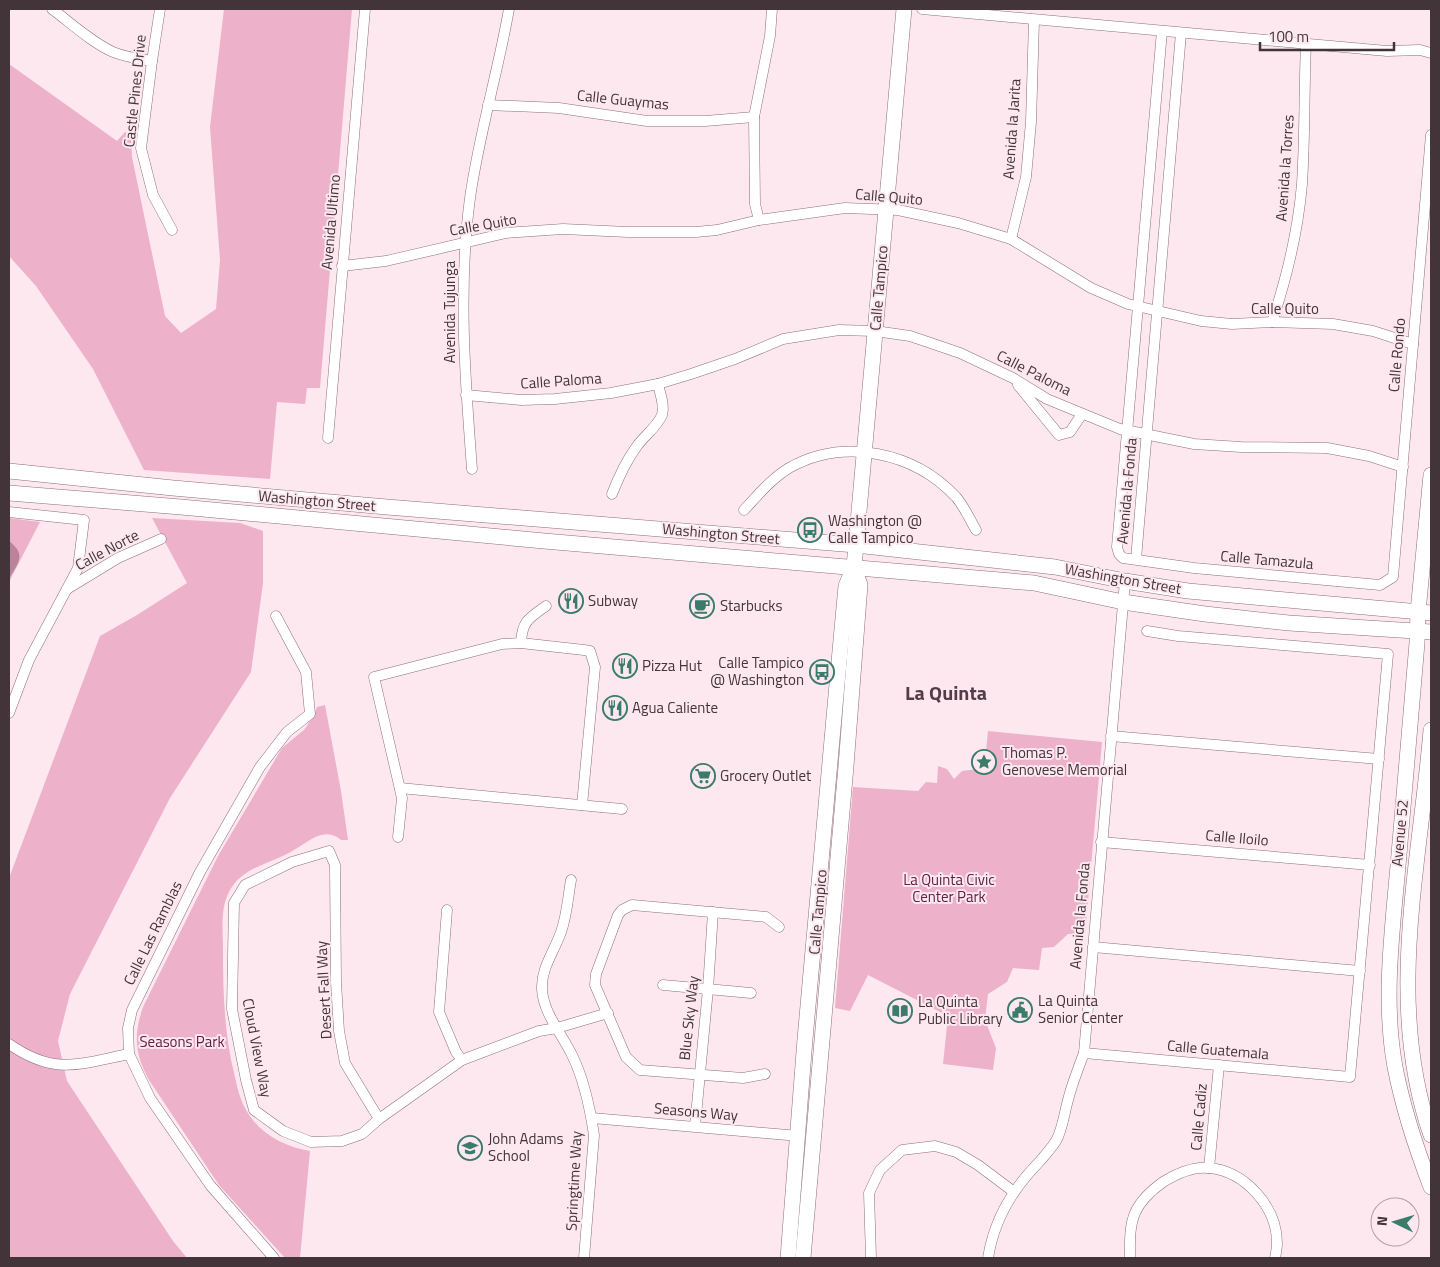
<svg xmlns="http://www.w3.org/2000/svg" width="1440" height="1267" font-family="'Titillium Web',sans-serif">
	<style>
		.green { fill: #edb1c9 }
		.water { fill: #bb839a }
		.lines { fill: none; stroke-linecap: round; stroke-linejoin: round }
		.street-casing { stroke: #8d6e7a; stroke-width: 11 }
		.secondary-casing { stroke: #8d6e7a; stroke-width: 16 }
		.street { stroke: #fff; stroke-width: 10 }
		.secondary { stroke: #fff; stroke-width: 15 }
		.labels { text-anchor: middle; stroke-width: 4; stroke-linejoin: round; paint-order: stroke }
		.street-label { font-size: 15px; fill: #423439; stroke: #fde8f0 }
		.poi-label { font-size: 15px; fill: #423439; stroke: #fde8f0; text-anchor: start }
		.park-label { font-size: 15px; fill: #642042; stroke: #fde8f0 }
		.district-label { font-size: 20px; font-weight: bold; fill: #573b47; stroke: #fde8f0 }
	</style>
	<rect width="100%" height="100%" fill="#fde8f0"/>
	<g class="green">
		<polygon points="224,9 352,9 320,388 307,388 305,404 277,402 270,479 144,470 93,369 36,286 9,256 9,64 117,141 125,132 131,136 132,157 165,316 181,333 216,309 220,260 210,127"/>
		<polygon points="9,518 40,522 9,582"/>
		<polygon points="152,518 240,523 263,531 263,583 251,672 170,798 70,994 58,1041 67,1081 173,1241 187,1258 10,1258 9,878 100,636 137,615 187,583"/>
		<path d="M 325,705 L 341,791 L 348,840 L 341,840 C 324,826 310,841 294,850 C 272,864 242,866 229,892 C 220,909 223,930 223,948 C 223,992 224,1034 235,1077 C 238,1092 242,1106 252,1119 C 266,1137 287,1147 310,1151 L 300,1258 L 285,1258 L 219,1185 L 149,1080 C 135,1054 133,1036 143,1007 L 218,856 L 282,748 L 304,730 L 314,715 L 317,707 Z"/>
		<polygon points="988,731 1102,742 1085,935 1068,934 1054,947 1042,948 1039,970 1013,968 1007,982 988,994 985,1020 996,1048 993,1070 943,1064 948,1016 868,975 850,1011 835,1008 853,787 918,791 926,782 937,783 938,766 947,769 954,779 962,771 978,769 980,763 985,762"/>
	</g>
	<path class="water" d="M 9,541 C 27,555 18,563 9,579 Z"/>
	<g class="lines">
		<defs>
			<g id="street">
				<path d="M 52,9 C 71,23 91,42 113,52 C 125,57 139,59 152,61"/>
				<polyline points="160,9 152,61 141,148 153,195 172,230"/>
				<polyline points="922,9 1387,51 1420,50 1431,53"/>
				<polyline points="1162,31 1117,547 1119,554 1123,558 1194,568 1380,585 1393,577 1431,135"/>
				<polyline points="488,105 559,108 647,121 705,121 754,117"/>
				<polyline points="759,220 755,204 754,117 770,36 772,9"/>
				<polyline points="1011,239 1026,177 1031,122 1034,20"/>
				<polyline points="342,266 386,261 506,233 563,229 628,232 696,232 717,230 759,220 845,208 898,210 958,223 1011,239 1091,288 1128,304 1201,321 1232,324 1272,322 1333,324 1373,331 1413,344"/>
				<path d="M 1272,322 C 1287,277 1298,231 1302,184 C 1305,137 1304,90 1306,43"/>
				<polyline points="1018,385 1059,435 1070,432 1082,414"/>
				<polyline points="466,395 521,400 555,399 611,393 658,384 691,374 735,359 783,339 839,330 875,331 910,336 960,353 1013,378 1047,399 1120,429 1194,444 1241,447 1327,448 1369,456 1403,467"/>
				<polyline points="328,438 365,9"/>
				<path d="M 472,469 C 465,378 458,288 470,198 C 479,134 498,72 509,9"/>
				<path d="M 612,494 C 619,476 626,461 637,446 C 645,435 657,427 662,415 C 665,405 660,394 658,384"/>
				<path d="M 744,510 C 758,495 771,479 789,468 C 844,437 914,452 956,497 C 964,506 970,520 976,530"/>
				<polyline points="9,512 84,520 78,568 29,660 9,713"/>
				<polyline points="1136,559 1181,33"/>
				<polyline points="67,589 118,558 161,539"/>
				<path d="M 521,643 C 522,621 529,618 546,606"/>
				<polyline points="1111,736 1379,759"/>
				<polyline points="400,788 622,809"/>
				<polyline points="398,837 402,798 374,677 502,644 521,643 584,650 590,651 595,667 582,805"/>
				<polyline points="1101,842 1370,865"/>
				<path d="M 571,880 C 568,897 567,915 561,932 C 554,952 541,968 542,989 C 543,1013 562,1034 572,1055 C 584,1079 590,1108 594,1135 L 584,1258"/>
				<polyline points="447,910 439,1012 456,1052 462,1060"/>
				<polyline points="1093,947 1360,971"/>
				<polyline points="663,985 751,993"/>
				<path d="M 9,1044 C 55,1076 79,1064 129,1054"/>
				<polyline points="1084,1053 1350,1077 1388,654 1178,636 1147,631"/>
				<polyline points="765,1074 743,1078 640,1070 626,1057 595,985 596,974 618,915 622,910 632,905 766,917 779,927"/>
				<polyline points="592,1118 799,1136"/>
				<polyline points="379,1119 345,1063 339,1031 336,982 335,865 329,851 292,862 245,885 234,903 232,1009 246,1080 254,1110 283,1131 311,1142 342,1141 362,1134 379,1119 462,1060 539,1031 557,1028 608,1013"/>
				<polyline points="695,1126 708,989 713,912"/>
				<polyline points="1209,1168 1219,1065"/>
				<polyline points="274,1258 210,1185 150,1098 129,1054 128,1028 132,1010 200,872 260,767 287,732 310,714 306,672 276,616"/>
				<polyline points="871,1258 869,1193 880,1170 902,1150 935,1146 956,1152 978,1165 1014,1192"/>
				<path d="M 988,1258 C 993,1226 1008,1197 1029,1173 C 1039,1162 1048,1153 1056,1141 C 1063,1128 1064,1114 1068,1100 C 1072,1084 1078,1069 1084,1053 L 1125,581"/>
				<path d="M 1130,1258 C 1130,1244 1129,1227 1135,1213 C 1140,1201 1152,1190 1163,1182 C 1176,1174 1193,1166 1209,1168 C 1245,1171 1277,1207 1277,1243 C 1277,1248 1276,1253 1275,1258"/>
			</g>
			<g id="secondary">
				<polyline points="9,471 173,488 387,507 856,545 1055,567 1125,581 1188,591 1431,613"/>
				<path d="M 1431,475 L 1418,612 L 1417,643 C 1410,718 1404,792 1398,866 C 1392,933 1383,1001 1395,1067 C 1403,1108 1416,1148 1431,1187"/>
				<polyline points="9,493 181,507 544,541 1034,583 1123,602 1205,614 1289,623 1431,632"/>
				<path d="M 1431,730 C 1420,865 1385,1003 1431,1135"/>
				<polyline points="788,1258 805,1039 840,651 846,586 854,567 904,9"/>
				<polyline points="803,1258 846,766 860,585 854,567"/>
			</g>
		</defs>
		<use href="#street" class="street-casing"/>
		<use href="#secondary" class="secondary-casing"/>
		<use href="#street" class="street"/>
		<use href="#secondary" class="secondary"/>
	</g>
	<defs>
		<symbol id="bus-ring" viewBox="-11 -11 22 22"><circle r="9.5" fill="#fde8f0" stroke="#3b7b69" stroke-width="1.5"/><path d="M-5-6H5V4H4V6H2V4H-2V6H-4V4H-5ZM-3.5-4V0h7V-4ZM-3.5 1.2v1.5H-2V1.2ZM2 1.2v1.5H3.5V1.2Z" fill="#3b7b69"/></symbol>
		<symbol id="restaurant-ring" viewBox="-11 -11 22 22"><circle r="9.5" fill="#fde8f0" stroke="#3b7b69" stroke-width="1.5"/><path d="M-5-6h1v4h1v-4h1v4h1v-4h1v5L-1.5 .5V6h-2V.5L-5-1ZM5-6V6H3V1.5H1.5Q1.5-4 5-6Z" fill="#3b7b69"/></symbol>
		<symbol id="cafe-ring" viewBox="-11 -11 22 22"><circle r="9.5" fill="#fde8f0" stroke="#3b7b69" stroke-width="1.5"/><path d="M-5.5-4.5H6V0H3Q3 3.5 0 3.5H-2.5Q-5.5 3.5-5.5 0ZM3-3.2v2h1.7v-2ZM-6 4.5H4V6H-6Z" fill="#3b7b69"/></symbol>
		<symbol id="sight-ring" viewBox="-11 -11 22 22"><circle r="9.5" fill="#fde8f0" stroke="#3b7b69" stroke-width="1.5"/><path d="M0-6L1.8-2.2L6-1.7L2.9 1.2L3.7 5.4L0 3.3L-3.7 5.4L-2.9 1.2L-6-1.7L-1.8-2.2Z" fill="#3b7b69"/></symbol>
		<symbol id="supermarket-ring" viewBox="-11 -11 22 22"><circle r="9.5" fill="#fde8f0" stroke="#3b7b69" stroke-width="1.5"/><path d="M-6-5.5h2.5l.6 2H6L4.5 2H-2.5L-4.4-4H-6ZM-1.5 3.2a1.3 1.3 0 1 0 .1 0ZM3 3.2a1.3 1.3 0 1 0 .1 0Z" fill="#3b7b69"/></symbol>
		<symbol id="civic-ring" viewBox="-11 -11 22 22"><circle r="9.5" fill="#fde8f0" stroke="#3b7b69" stroke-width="1.5"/><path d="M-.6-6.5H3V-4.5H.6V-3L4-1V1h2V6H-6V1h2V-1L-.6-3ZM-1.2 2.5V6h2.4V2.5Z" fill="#3b7b69"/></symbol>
		<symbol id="library-ring" viewBox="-11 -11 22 22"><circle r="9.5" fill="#fde8f0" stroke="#3b7b69" stroke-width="1.5"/><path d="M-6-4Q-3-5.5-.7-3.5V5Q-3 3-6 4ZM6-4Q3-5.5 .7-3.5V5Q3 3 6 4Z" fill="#3b7b69"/></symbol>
		<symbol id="school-ring" viewBox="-11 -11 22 22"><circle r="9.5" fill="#fde8f0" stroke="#3b7b69" stroke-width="1.5"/><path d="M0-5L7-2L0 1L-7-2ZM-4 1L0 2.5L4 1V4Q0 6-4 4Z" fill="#3b7b69"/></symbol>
	</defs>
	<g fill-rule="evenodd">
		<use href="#bus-ring" x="796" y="516" width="28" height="28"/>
		<use href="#restaurant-ring" x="557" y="587" width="28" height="28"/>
		<use href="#cafe-ring" x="688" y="592" width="28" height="28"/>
		<use href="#restaurant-ring" x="611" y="652" width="28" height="28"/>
		<use href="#bus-ring" x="808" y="658" width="28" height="28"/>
		<use href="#restaurant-ring" x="601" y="694" width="28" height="28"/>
		<use href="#sight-ring" x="970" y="748" width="28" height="28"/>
		<use href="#supermarket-ring" x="689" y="762" width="28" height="28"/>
		<use href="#civic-ring" x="1006" y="996" width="28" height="28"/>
		<use href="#library-ring" x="886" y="997" width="28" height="28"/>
		<use href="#school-ring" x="456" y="1134" width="28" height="28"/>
	</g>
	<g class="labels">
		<g class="street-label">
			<text transform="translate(135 91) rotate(-84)" y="5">Castle Pines Drive</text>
			<text transform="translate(623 100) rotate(6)" y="5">Calle Guaymas</text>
			<text transform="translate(1012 129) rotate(-86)" y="5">Avenida la Jarita</text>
			<text transform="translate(1285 168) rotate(-86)" y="5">Avenida la Torres</text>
			<text transform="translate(889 197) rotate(5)" y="5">Calle Quito</text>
			<text transform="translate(331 222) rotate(-85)" y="5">Avenida Ultimo</text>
			<text transform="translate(483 225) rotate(-10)" y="5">Calle Quito</text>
			<text transform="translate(879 288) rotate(-85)" y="5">Calle Tampico</text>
			<text x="1285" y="314">Calle Quito</text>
			<text transform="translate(450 312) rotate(-90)" y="5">Avenida Tujunga</text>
			<text transform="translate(1397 355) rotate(-85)" y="5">Calle Rondo</text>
			<text transform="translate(1034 373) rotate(27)" y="5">Calle Paloma</text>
			<text transform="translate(561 381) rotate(-4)" y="5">Calle Paloma</text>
			<text transform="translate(1127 491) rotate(-85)" y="5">Avenida la Fonda</text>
			<text transform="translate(317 501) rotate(5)" y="5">Washington Street</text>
			<text transform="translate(721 534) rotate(5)" y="5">Washington Street</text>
			<text transform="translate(107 550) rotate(-28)" y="5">Calle Norte</text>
			<text transform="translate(1267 560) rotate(5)" y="5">Calle Tamazula</text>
			<text transform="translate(1123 579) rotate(10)" y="5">Washington Street</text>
			<text transform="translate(1400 833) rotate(-85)" y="5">Avenue 52</text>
			<text transform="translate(1237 838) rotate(5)" y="5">Calle Iloilo</text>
			<text transform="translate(818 912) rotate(-85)" y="5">Calle Tampico</text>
			<text transform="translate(1080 916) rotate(-85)" y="5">Avenida la Fonda</text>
			<text transform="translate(153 933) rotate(-64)" y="5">Calle Las Ramblas</text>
			<text transform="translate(324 990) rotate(-93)" y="5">Desert Fall Way</text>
			<text transform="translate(689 1018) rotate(-84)" y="5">Blue Sky Way</text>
			<text transform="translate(257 1048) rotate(79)" y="5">Cloud View Way</text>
			<text transform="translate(1218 1050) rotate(5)" y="5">Calle Guatemala</text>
			<text transform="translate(696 1112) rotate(5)" y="5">Seasons Way</text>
			<text transform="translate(1199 1117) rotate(-85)" y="5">Calle Cadiz</text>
			<text transform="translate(574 1181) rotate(-87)" y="5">Springtime Way</text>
		</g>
		<g class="poi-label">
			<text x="828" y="526">Washington @<tspan x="828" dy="17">Calle Tampico</tspan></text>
			<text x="588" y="606">Subway</text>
			<text x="720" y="611">Starbucks</text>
			<text x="804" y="668" text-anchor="end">Calle Tampico<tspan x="804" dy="17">@ Washington</tspan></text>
			<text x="642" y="671">Pizza Hut</text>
			<text x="632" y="713">Agua Caliente</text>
			<text x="1002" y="758">Thomas P.<tspan x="1002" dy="17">Genovese Memorial</tspan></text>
			<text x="720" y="781">Grocery Outlet</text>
			<text x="1038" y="1006">La Quinta<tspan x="1038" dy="17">Senior Center</tspan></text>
			<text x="918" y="1007">La Quinta<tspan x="918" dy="17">Public Library</tspan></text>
			<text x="488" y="1144">John Adams<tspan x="488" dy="17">School</tspan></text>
		</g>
		<g class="park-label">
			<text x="949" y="885">La Quinta Civic<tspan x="949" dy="17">Center Park</tspan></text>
			<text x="182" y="1047">Seasons Park</text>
		</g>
		<g class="district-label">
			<text x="946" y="700">La Quinta</text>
		</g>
	</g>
	<rect width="1440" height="1267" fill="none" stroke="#423439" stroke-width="20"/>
	<g transform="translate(1395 1222) rotate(275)"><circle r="24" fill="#fde8f0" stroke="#b2a0a7"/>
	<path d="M0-4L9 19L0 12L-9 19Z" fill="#3b7b69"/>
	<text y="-8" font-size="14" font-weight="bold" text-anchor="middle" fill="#423439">N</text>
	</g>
	<path d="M1260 42v8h134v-8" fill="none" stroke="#423439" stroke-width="2.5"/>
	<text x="1268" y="42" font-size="15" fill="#423439" stroke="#fde8f0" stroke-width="4" paint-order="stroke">100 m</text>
</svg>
